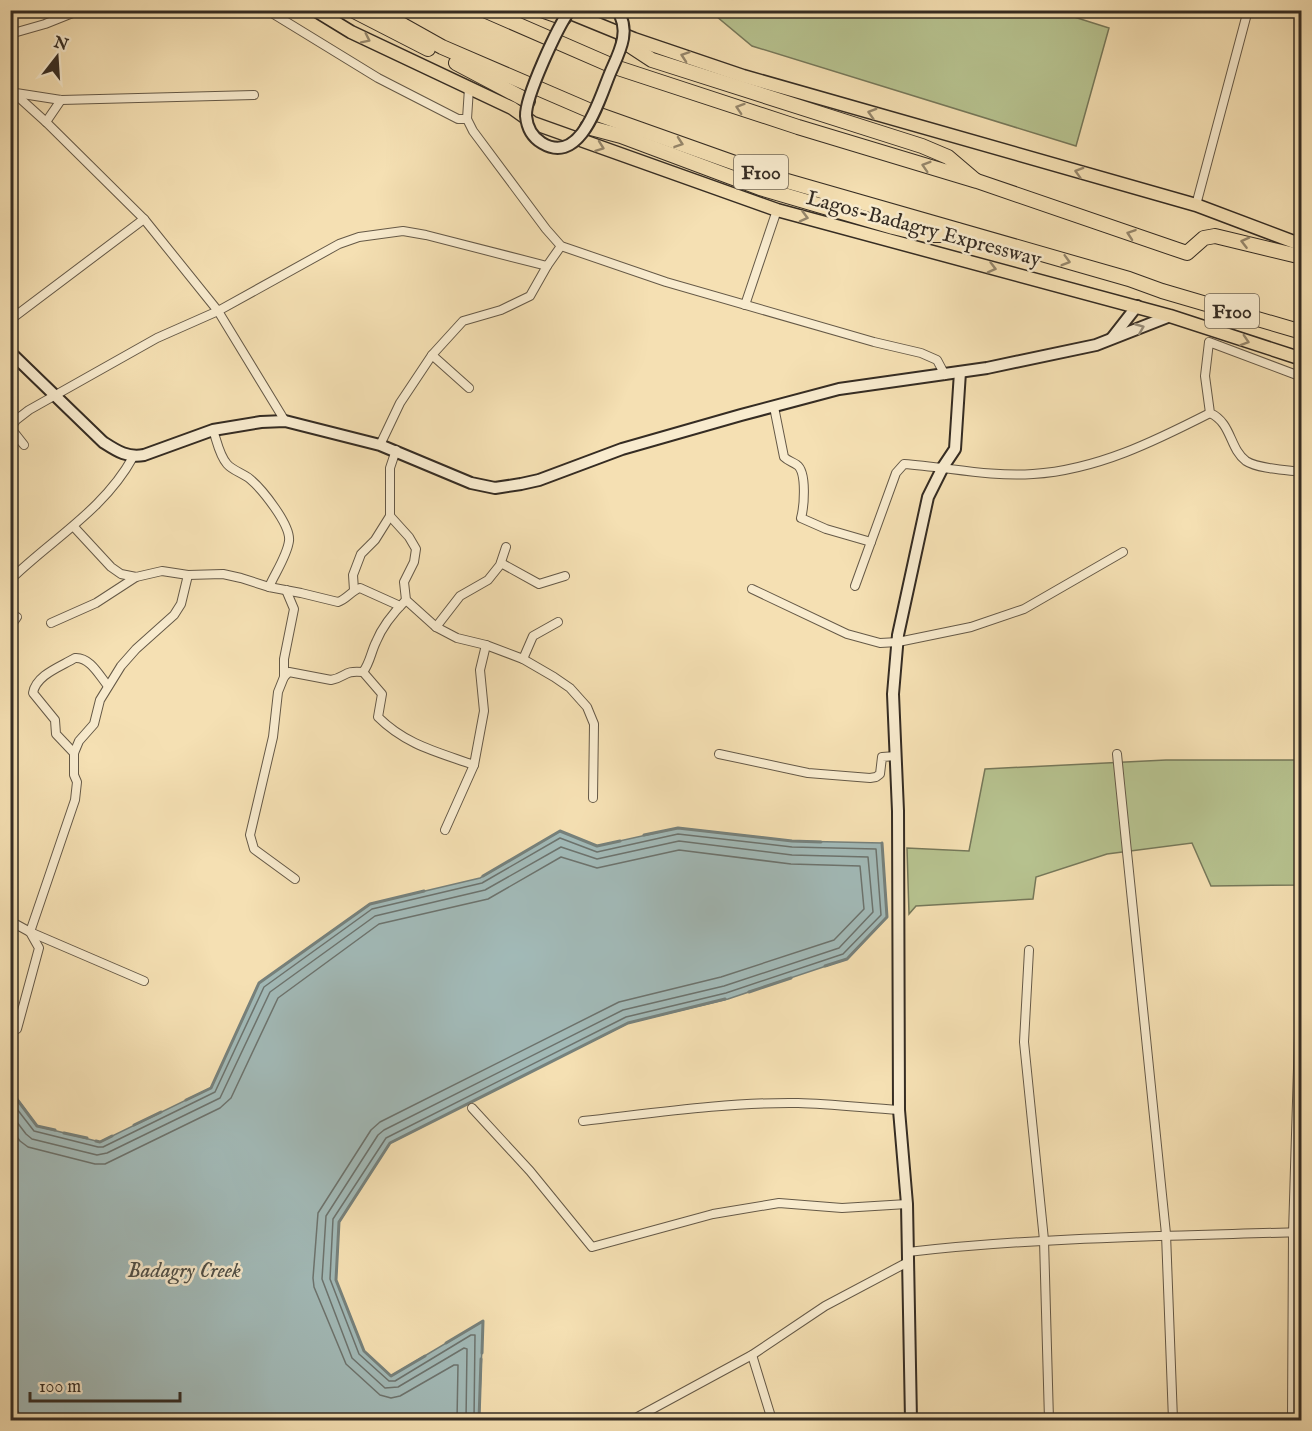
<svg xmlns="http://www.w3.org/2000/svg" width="1312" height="1431" font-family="'IM FELL English',serif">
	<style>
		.green { fill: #b7c390; stroke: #76785a; stroke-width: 1.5 }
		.water { fill: #a2bab8; stroke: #76817c; stroke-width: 1.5 }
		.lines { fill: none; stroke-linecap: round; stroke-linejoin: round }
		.shore { stroke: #6c736e; stroke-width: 1.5 }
		.stream { stroke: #76817c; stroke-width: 3 }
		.ferry { stroke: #505048; stroke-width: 1.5; stroke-dasharray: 8 6; stroke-linecap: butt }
		.street-casing { stroke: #655947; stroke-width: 10 }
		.secondary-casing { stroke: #352c23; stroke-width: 14 }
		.primary-casing { stroke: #352c23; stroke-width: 15 }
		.highway-casing { stroke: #352c23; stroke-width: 16 }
		.street { stroke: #f8ebce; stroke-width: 8 }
		.secondary { stroke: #f8ebce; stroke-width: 10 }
		.primary { stroke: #f5e0b3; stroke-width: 12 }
		.highway { stroke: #f5e0b3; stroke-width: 14 }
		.secondary-bridge-casing { stroke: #352c23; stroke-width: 14; stroke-linecap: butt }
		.secondary-bridge { stroke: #f8ebce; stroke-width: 10 }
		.oneway { stroke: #95866b }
		.oneway2 { stroke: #968c78 }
		.labels { text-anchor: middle; stroke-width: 5; stroke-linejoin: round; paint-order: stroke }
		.shield { fill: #f8ebce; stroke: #706556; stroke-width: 1.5 }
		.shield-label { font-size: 20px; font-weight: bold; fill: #352c23 }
		.street-label { font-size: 21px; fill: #352c23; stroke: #f8ebce }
		.water-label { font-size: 22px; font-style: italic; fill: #505048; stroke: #f8ebce }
	</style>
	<rect width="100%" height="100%" fill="#f5e0b3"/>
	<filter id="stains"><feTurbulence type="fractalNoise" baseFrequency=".00333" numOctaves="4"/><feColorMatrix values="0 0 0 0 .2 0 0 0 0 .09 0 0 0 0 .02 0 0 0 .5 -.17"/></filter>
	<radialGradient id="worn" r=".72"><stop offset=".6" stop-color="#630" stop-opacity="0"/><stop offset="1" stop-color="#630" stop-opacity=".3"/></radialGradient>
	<g class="green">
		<polygon points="1052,10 1109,28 1076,146 752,46 710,11"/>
		<polygon points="1166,760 1301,760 1301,885 1211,886 1192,843 1107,854 1036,877 1033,899 916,906 909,914 907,848 969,851 985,769"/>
	</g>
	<polygon class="water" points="678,828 792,841 882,843 887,917 847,959 728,999 628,1023 390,1143 339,1222 336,1280 364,1351 391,1376 483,1321 479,1420 11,1420 11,1090 37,1126 100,1142 211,1088 259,983 370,904 480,878 560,831 597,846"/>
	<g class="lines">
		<g class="shore">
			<polyline points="10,1100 34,1131 98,1147 103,1147 215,1092 264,987 372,909 482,883 560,838 597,852 678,834 792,847 876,849 881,915 843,954 726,993 626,1017 386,1138 333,1219 330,1279 359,1354 389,1381 395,1381 471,1335 475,1335 474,1420"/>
			<polyline points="10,1113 26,1134 32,1139 97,1155 107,1153 220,1098 270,992 375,916 485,890 561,847 597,859 679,841 792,855 868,857 873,912 839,948 724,986 623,1010 384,1130 378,1135 326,1216 322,1279 352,1358 385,1388 398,1387 464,1348 467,1349 466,1420"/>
			<polyline points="10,1128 20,1141 28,1147 95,1164 105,1164 220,1108 231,1098 278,998 379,924 488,899 561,857 597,868 679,850 791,864 860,866 864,909 834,940 721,977 619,1002 380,1122 371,1130 318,1213 313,1278 314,1287 346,1364 380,1395 391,1398 400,1396 454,1365 458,1365 457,1420"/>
		</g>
		<g class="stream">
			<polyline points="644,835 678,828 792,841 821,842"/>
			<polyline points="483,876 560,831 597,846 620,841"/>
			<polyline points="825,966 847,959 887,917 882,843"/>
			<polyline points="749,992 791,978"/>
			<polyline points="10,1090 37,1126 55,1130"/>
			<polyline points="186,1100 211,1088 259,983 370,904 424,891"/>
			<polyline points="134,1125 161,1112"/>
			<polyline points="64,1133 87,1138"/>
			<polyline points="96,1141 100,1142 112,1136"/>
			<polyline points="446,1343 483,1321 482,1353"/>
			<polyline points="425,1356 391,1376 364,1351 336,1280 339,1222 390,1143 628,1023 725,999"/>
			<polyline points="479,1420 481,1359"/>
		</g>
		<polyline class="ferry" points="10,1395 22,1420"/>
		<defs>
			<g id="street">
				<polyline points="267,10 378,78 458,119 467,119"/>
				<polyline points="10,34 45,24 80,10"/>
				<polyline points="469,88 467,119 473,131 546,229 561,246 666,282 874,342 921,353 937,360 945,375"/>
				<polyline points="14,93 46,122 144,219 218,311 285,421"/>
				<polyline points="16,93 61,100 254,95"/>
				<polyline points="46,122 61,100"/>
				<polyline points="1196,205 1248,10"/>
				<polyline points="745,305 777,210"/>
				<polyline points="10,320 144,219"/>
				<polyline points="432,355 469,388"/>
				<path d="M 1302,377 L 1209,342 L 1205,376 L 1210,413 C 1232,423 1229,448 1246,461 C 1258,469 1287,470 1302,472"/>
				<path d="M 774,407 L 784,457 C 788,461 793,462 797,465 C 807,472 804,507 801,518 L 826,529 L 871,542"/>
				<path d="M 213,430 C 217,441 219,455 227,464 C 233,471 243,473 250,479 C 262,489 291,525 289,541 C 287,556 275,573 269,587"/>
				<polyline points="24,445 13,431 12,426 16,420 29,410 157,338 218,311 339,244 359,237 403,231 426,235 547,266 561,246"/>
				<polyline points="380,445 400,403 432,355 463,321 501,310 530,296 547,266"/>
				<polyline points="396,450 390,468 390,516 409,537 416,549 414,562 404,582 406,600 436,627 457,638 486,645 523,659 554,677 570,688 587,707 594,724 593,798"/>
				<path d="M 74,527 L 111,567 L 121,574 L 136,577 L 162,571 L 188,575 L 223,574 L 241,578 L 269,587 L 301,593 L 338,602 C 347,599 351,591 360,588 L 400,606"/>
				<polyline points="501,563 539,584 565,576"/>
				<path d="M 10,580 C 52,539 104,510 133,457"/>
				<path d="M 855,586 L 896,473 L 904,464 C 947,467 990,477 1033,474 C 1097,470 1155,441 1210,413"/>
				<polyline points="752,589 847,634 880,643 898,642 971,627 1024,609 1123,552"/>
				<polyline points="354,590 353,575 361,554 375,540 390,516"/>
				<polyline points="51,623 96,603 136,577"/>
				<polyline points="10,627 17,617"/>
				<polyline points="436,627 460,596 488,580 500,565 506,547"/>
				<polyline points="523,659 533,636 558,622"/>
				<path d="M 363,672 L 382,694 L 378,717 C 406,745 438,752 474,765"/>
				<polyline points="284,677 284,659 294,609 286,590"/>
				<path d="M 74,753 L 56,734 L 55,720 L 33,693 C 36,675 60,667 75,658 C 90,657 99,675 108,686"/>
				<polyline points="719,754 808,773 870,778 876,777 880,774 882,757 896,756"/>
				<polyline points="1117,754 1166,1234 1173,1420"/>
				<polyline points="445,830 474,765 484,711 480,670 486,645"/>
				<path d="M 295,879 L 254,849 L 250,835 L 273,737 L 278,692 L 284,677 L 289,672 L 331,680 C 347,677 343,670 363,672 C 370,663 371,652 376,642 C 382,627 395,611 406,600"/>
				<polyline points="10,921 30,932 39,948 17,1029"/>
				<polyline points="1029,950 1024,1042 1044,1240 1049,1420"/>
				<polyline points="144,981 30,932 75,800 77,782 74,775 74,753 79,741 94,724 100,700 121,666 136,649 174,615 181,604 188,575"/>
				<polyline points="472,1108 530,1171 592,1247 713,1214 779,1203 842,1208 907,1204"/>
				<path d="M 583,1121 C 654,1113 726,1102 798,1103 C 832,1104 866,1108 899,1110"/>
				<path d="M 908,1252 C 1039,1237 1170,1236 1302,1232"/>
				<polyline points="752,1355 772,1420"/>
				<polyline points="632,1420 752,1355 825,1306 908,1262"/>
				<polyline points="1292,1420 1293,1233 1302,937"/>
			</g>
			<g id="secondary">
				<polyline points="1112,338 1137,306"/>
				<path d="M 10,352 L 103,442 C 117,451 127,458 144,455 L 213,430 L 261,422 L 285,421 L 380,445 L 471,483 L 495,488 L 521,484 L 539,480 L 622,449 L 741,415 L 839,389 L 987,368 L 1096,345 L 1170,316"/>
				<polyline points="911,1420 907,1204 899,1110 898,811 893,694 898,635 928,497 943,467 955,449 960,372"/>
			</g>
			<g id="primary">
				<polyline points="315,10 351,32 512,108 533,123 777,210 1170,316 1302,359"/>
				<polyline points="563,10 634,39 743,76 1196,205 1302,245"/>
			</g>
			<g id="highway">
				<polyline points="352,10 428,49"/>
				<polyline points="376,10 442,47 600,115 780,179 1129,279 1162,291 1302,332"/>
				<polyline points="484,10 615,67 798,127 977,181 1187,253 1204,238 1215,236 1302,257"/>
				<polyline points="541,10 564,18"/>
				<polyline points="623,41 652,60 922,146 948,157 975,180"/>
				<polyline points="456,63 528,101"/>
				<polyline points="587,127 621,136 760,188 893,227 926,235 941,235 957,230"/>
			</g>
		</defs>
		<use href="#street" class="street-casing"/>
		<use href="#secondary" class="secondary-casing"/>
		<use href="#primary" class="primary-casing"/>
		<use href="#highway" class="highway-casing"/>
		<use href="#street" class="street"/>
		<use href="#secondary" class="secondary"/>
		<use href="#primary" class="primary"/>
		<use href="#highway" class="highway"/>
		<defs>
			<path id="secondary-bridge" d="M 570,10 C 558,26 525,97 526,116 C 527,127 532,137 542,143 C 582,167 600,96 611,71 C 620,51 631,30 617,10"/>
		</defs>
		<use href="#secondary-bridge" class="secondary-bridge-casing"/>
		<use href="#secondary-bridge" class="secondary-bridge"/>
	</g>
	<defs><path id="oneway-chevron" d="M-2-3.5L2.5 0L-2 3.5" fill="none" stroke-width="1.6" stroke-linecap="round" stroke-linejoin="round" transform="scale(1.5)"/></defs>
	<g class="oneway">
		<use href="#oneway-chevron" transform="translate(366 39) rotate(26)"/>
		<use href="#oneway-chevron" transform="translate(685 56) rotate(-161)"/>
		<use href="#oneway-chevron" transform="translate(740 108) rotate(-162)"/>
		<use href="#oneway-chevron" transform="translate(872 113) rotate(-164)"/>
		<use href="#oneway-chevron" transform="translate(679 143) rotate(19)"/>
		<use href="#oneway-chevron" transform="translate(600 147) rotate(20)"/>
		<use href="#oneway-chevron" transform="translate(926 166) rotate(-163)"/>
		<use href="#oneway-chevron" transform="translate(1079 172) rotate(-164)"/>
		<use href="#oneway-chevron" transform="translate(804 217) rotate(15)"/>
		<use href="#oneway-chevron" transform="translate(1131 234) rotate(-161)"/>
		<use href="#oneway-chevron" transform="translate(1245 242) rotate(-166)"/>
		<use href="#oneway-chevron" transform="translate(1066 261) rotate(16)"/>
		<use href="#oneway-chevron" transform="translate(992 268) rotate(15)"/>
		<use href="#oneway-chevron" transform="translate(1245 341) rotate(18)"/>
	</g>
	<use class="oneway2" href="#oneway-chevron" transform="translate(1140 328) rotate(-22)"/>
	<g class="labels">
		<g class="shield">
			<rect x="734" y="155" width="54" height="34" rx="4.5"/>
			<rect x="1205" y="294" width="54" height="34" rx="4.5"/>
		</g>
		<g class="shield-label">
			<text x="761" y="179">F100</text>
			<text x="1232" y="318">F100</text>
		</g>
		<g class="street-label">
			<text transform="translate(924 228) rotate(15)" y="7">Lagos-Badagry Expressway</text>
		</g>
		<g class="water-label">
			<text x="184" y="1277">Badagry Creek</text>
		</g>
	</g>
	<rect width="1312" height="1431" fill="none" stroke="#f5e0b3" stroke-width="36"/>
	<rect x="12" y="12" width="1288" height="1407" fill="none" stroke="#352c23" stroke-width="3"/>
	<rect x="18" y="18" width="1276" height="1395" fill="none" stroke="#352c23" stroke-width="1.5"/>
	<g transform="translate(57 57) rotate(17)" stroke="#f8ebce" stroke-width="4.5" paint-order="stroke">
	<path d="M0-4.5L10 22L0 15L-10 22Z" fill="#352c23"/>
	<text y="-9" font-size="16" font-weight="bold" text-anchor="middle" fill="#352c23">N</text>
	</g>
	<path d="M30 1392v9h150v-9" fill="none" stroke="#352c23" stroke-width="3"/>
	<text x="39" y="1392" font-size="18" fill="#352c23" stroke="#f8ebce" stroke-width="4.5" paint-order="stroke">100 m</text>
	<rect width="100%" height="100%" filter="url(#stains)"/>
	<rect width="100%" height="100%" fill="url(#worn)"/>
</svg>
